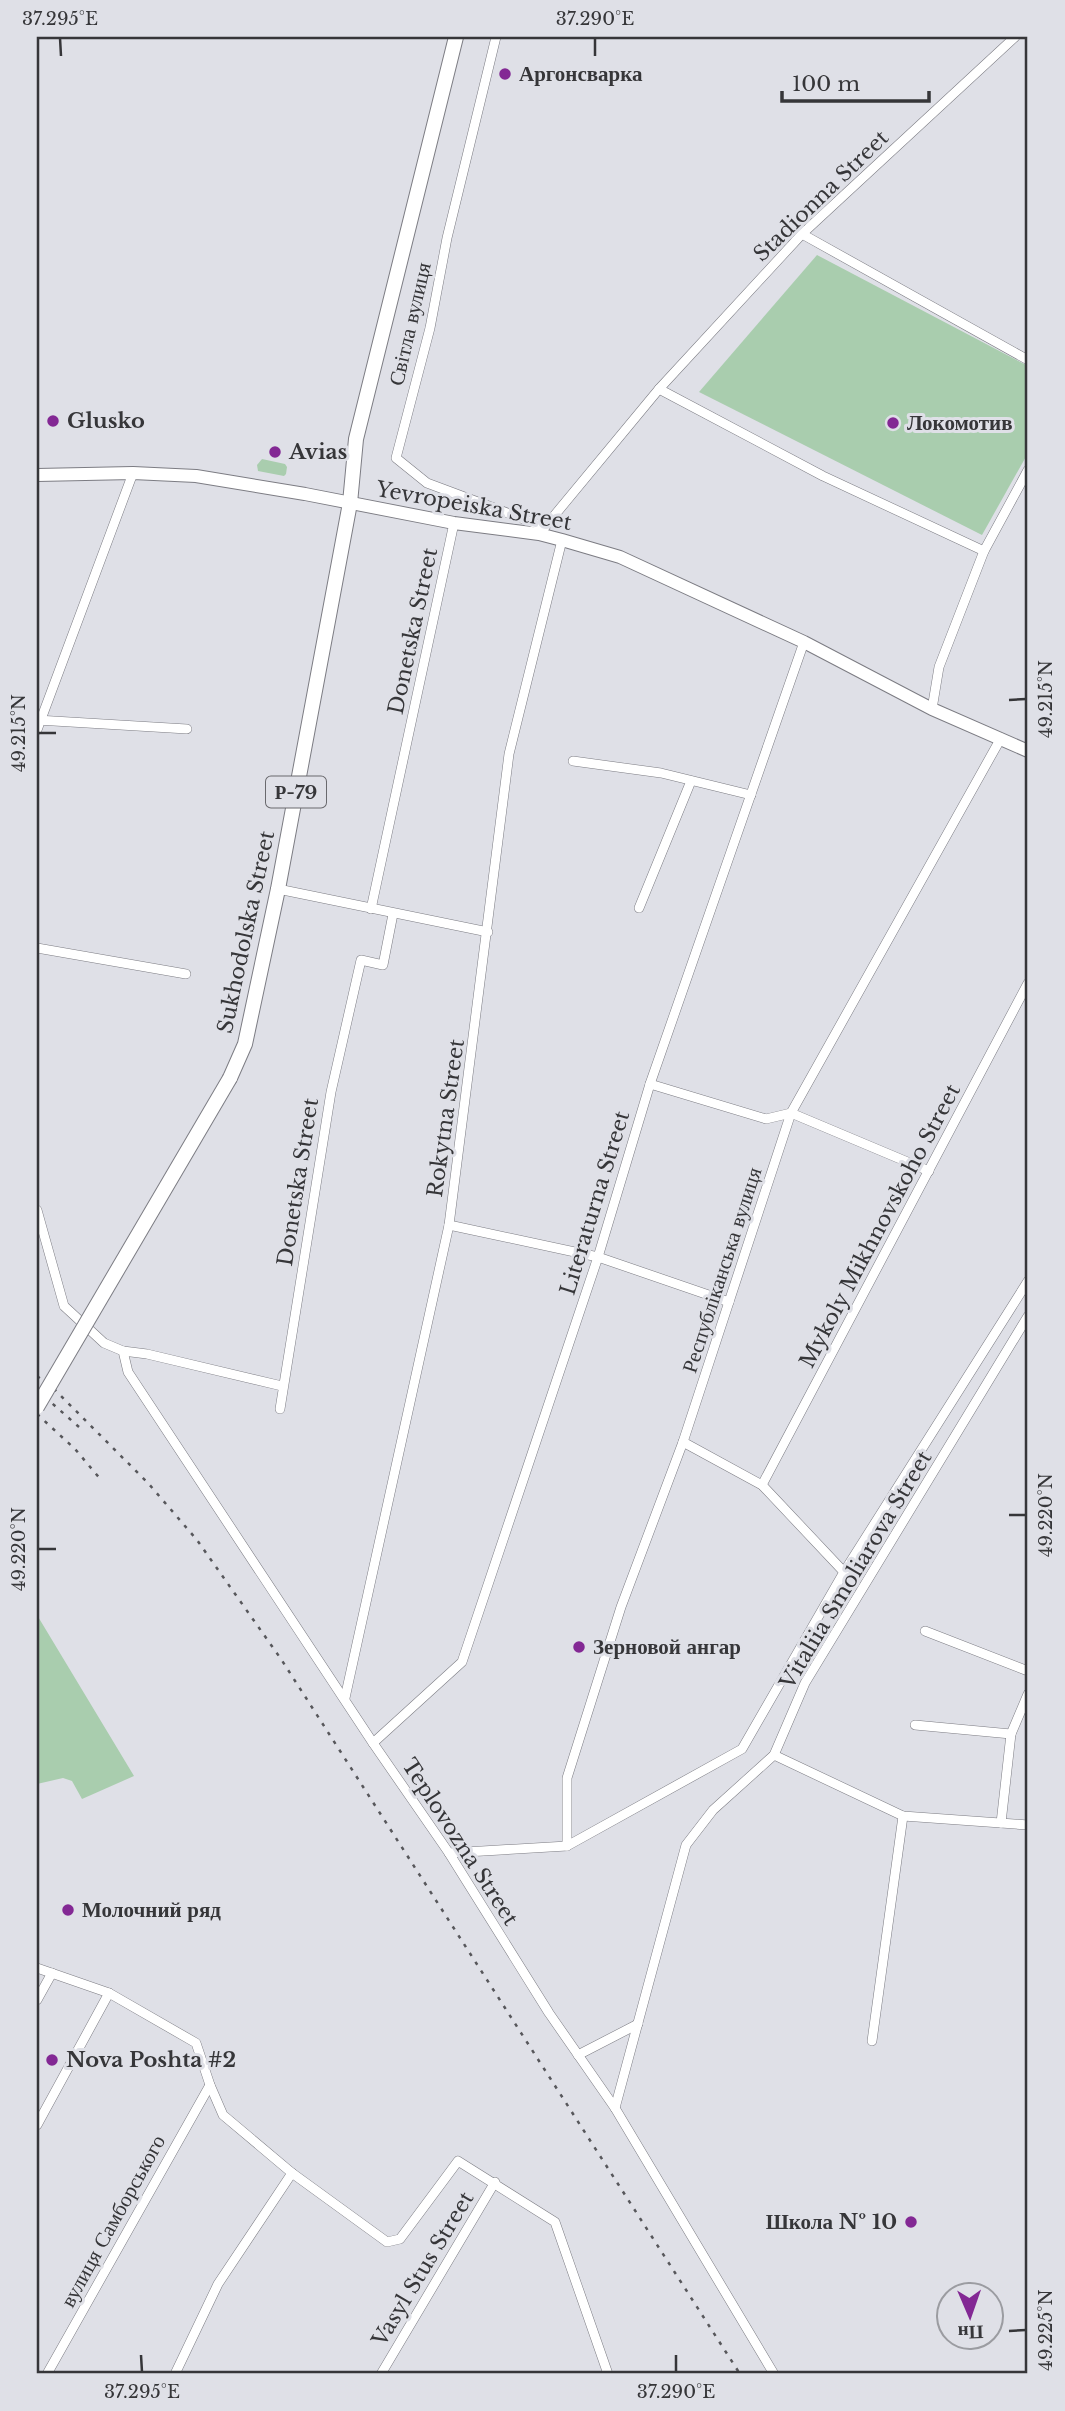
<svg xmlns="http://www.w3.org/2000/svg" width="1065" height="2411" font-family="'Libre Baskerville',serif">
	<style>
		.green { fill: #a9cdae }
		.lines { fill: none; stroke-linecap: round; stroke-linejoin: round }
		.street-casing { stroke: #7c7c83; stroke-width: 10 }
		.secondary-casing { stroke: #7c7c83; stroke-width: 14 }
		.primary-casing { stroke: #7c7c83; stroke-width: 16 }
		.street { stroke: #fff; stroke-width: 9 }
		.secondary { stroke: #fff; stroke-width: 12 }
		.primary { stroke: #fff; stroke-width: 14 }
		.rail { stroke: #57575b; stroke-width: 2.5; stroke-dasharray: 3.5 7; stroke-linecap: butt }
		.primary-bridge-casing { stroke: #7c7c83; stroke-width: 16; stroke-linecap: butt }
		.primary-bridge { stroke: #fff; stroke-width: 14 }
		.ticks { fill: none; stroke: #363639; stroke-width: 2.5 }
		.poi-dot { fill: #832894; stroke: #dfe0e7; stroke-width: 2.5 }
		.labels { text-anchor: middle; stroke-width: 6; stroke-linejoin: round; paint-order: stroke }
		.shield { fill: #dfe0e7; stroke: #69696d; stroke-width: 2 }
		.shield-label { font-size: 19px; font-weight: bold; fill: #363639 }
		.poi-label { font-size: 21px; font-weight: bold; fill: #363639; stroke: #dfe0e7; text-anchor: start }
		.street-label { font-size: 21px; fill: #363639; stroke: #dfe0e7 }
		.neatline { fill: none; stroke: #363639; stroke-width: 2.5 }
		.ticks-label { font-size: 18px; text-anchor: middle; fill: #363639 }
	</style>
	<rect width="100%" height="100%" fill="#dfe0e7"/>
	<g class="green">
		<polygon points="817,255 1028,366 1028,453 982,535 699,392"/>
		<polygon points="262,459 285,464 287,467 286,474 284,476 258,471 257,465"/>
		<polygon points="37,1615 134,1776 82,1799 72,1781 63,1778 37,1784"/>
	</g>
	<g class="lines">
		<defs>
			<g id="street">
				<polyline points="496,37 447,238 430,328 396,458 427,483 545,527"/>
				<polyline points="802,234 1028,360"/>
				<polyline points="659,389 823,476 984,551"/>
				<polyline points="539,534 659,389 802,234 1015,37"/>
				<polyline points="932,709 939,667 984,551 1028,470"/>
				<polyline points="37,720 187,729"/>
				<polyline points="37,730 133,473"/>
				<polyline points="573,761 661,773 751,795"/>
				<polyline points="278,889 488,932"/>
				<polyline points="639,908 691,781"/>
				<polyline points="371,909 454,523"/>
				<polyline points="37,948 186,974"/>
				<polyline points="650,1084 766,1119 791,1113 929,1171"/>
				<polyline points="37,1210 64,1306 104,1343 123,1351 128,1372 373,1743 449,1853 549,2013 615,2108 774,2374"/>
				<polyline points="449,1225 598,1257 729,1302"/>
				<polyline points="123,1351 147,1354 282,1386"/>
				<polyline points="280,1409 331,1092 361,960 383,965 393,914"/>
				<polyline points="683,1442 762,1485 844,1572"/>
				<polyline points="762,1485 1028,983"/>
				<polyline points="925,1631 1028,1671"/>
				<polyline points="345,1698 449,1225 509,754 562,540"/>
				<polyline points="915,1725 1011,1734"/>
				<polyline points="373,1743 462,1662 598,1257 650,1084 804,642"/>
				<polyline points="774,1755 903,1816 1028,1825"/>
				<polyline points="1001,1823 1011,1734 1028,1694"/>
				<polyline points="567,1846 567,1778 621,1607 683,1442 791,1113 1001,738"/>
				<polyline points="449,1853 567,1846 742,1749 844,1572 1028,1281"/>
				<polyline points="37,1968 109,1993 196,2043 210,2085 223,2115 292,2173 387,2242 400,2239 458,2161 555,2222 608,2374"/>
				<polyline points="37,2000 52,1973"/>
				<polyline points="872,2041 903,1816"/>
				<polyline points="578,2055 638,2024"/>
				<polyline points="615,2108 686,1845 713,1810 774,1755 805,1683 1028,1316"/>
				<polyline points="37,2125 109,1993"/>
				<polyline points="47,2374 210,2085"/>
				<polyline points="175,2374 218,2284 292,2173"/>
				<polyline points="381,2374 495,2182"/>
			</g>
			<polyline id="secondary" points="37,475 133,473 196,476 305,494 454,523 539,534 562,540 620,557 804,642 932,709 1028,751"/>
			<polyline id="primary" points="230,1078 245,1044 278,889 350,503 356,439 456,37"/>
		</defs>
		<use href="#street" class="street-casing"/>
		<use href="#secondary" class="secondary-casing"/>
		<use href="#primary" class="primary-casing"/>
		<use href="#street" class="street"/>
		<use href="#secondary" class="secondary"/>
		<use href="#primary" class="primary"/>
		<g class="rail">
			<polyline points="37,1376 54,1389 148,1483 197,1540 281,1659 740,2374"/>
			<polyline points="37,1390 79,1427"/>
			<polyline points="37,1414 75,1449 102,1481"/>
		</g>
		<defs>
			<polyline id="primary-bridge" points="37,1407 230,1078"/>
		</defs>
		<use href="#primary-bridge" class="primary-bridge-casing"/>
		<use href="#primary-bridge" class="primary-bridge"/>
	</g>
	<path class="ticks" d="M 60,38 L 61,56M 595,38 L 595,56M 1009,700 L 1026,699M 38,733 L 56,733M 1009,1515 L 1026,1515M 38,1549 L 56,1549M 1009,2331 L 1026,2330M 141,2355 L 142,2372M 676,2355 L 676,2372"/>
	<g class="poi-dot">
		<circle cx="505" cy="74" r="7"/>
		<circle cx="53" cy="421" r="7"/>
		<circle cx="893" cy="423" r="7"/>
		<circle cx="275" cy="452" r="7"/>
		<circle cx="579" cy="1647" r="7"/>
		<circle cx="68" cy="1910" r="7"/>
		<circle cx="52" cy="2060" r="7"/>
		<circle cx="911" cy="2222" r="7"/>
	</g>
	<g class="labels">
		<rect class="shield" x="266" y="776.5" width="60" height="31" rx="5"/>
		<g class="shield-label">
			<text x="296" y="799">Р-79</text>
		</g>
		<g class="poi-label">
			<text x="519" y="81">Аргонсварка</text>
			<text x="67" y="428">Glusko</text>
			<text x="907" y="430">Локомотив</text>
			<text x="289" y="459">Avias</text>
			<text x="593" y="1654">Зерновой ангар</text>
			<text x="82" y="1917">Молочний ряд</text>
			<text x="66" y="2067">Nova Poshta #2</text>
			<text x="897" y="2229" text-anchor="end">Школа № 10</text>
		</g>
		<g class="street-label">
			<text transform="translate(821 196) rotate(-44)" y="7">Stadionna Street</text>
			<text transform="translate(410 324) rotate(-77)" y="7">Світла вулиця</text>
			<text transform="translate(474 506) rotate(10)" y="7">Yevropeiska Street</text>
			<text transform="translate(413 631) rotate(-78)" y="7">Donetska Street</text>
			<text transform="translate(246 932) rotate(-78)" y="7">Sukhodolska Street</text>
			<text transform="translate(446 1118) rotate(-82)" y="7">Rokytna Street</text>
			<text transform="translate(298 1182) rotate(-81)" y="7">Donetska Street</text>
			<text transform="translate(595 1203) rotate(-73)" y="7">Literaturna Street</text>
			<text transform="translate(880 1226) rotate(-62)" y="7">Mykoly Mikhnovskoho Street</text>
			<text transform="translate(722 1270) rotate(-72)" y="7">Республіканська вулиця</text>
			<text transform="translate(856 1570) rotate(-59)" y="7">Vitaliia Smoliarova Street</text>
			<text transform="translate(460 1842) rotate(57)" y="7">Teplovozna Street</text>
			<text transform="translate(113 2221) rotate(-61)" y="7">вулиця Самборського</text>
			<text transform="translate(423 2269) rotate(-59)" y="7">Vasyl Stus Street</text>
		</g>
	</g>
	<rect width="1065" height="2411" fill="none" stroke="#dfe0e7" stroke-width="77"/>
	<g transform="translate(970 2316) rotate(178)"><circle r="33" fill="#dfe0e7" stroke="#9b9ca1" stroke-width="2"/>
	<path d="M0-5L12 26L0 18L-12 26Z" fill="#832894"/>
	<text y="-10" font-size="19" font-weight="bold" text-anchor="middle" fill="#363639">Пн</text>
	</g>
	<path d="M782 91v10h147v-10" fill="none" stroke="#363639" stroke-width="3.5"/>
	<text x="792" y="91" font-size="21" fill="#363639" stroke="#dfe0e7" stroke-width="5" paint-order="stroke">100 m</text>
	<rect x="38" y="38" width="988" height="2334" class="neatline"/>
	<g class="ticks-label">
		<text x="60" y="25">37.295°E</text>
		<text x="595" y="25">37.290°E</text>
		<text transform="translate(1046 699) rotate(-90)" y="6">49.215°N</text>
		<text transform="translate(19 733) rotate(-90)" y="6">49.215°N</text>
		<text transform="translate(1046 1515) rotate(-90)" y="6">49.220°N</text>
		<text transform="translate(19 1549) rotate(-90)" y="6">49.220°N</text>
		<text transform="translate(1046 2330) rotate(-90)" y="6">49.225°N</text>
		<text x="142" y="2398">37.295°E</text>
		<text x="676" y="2398">37.290°E</text>
	</g>
</svg>
